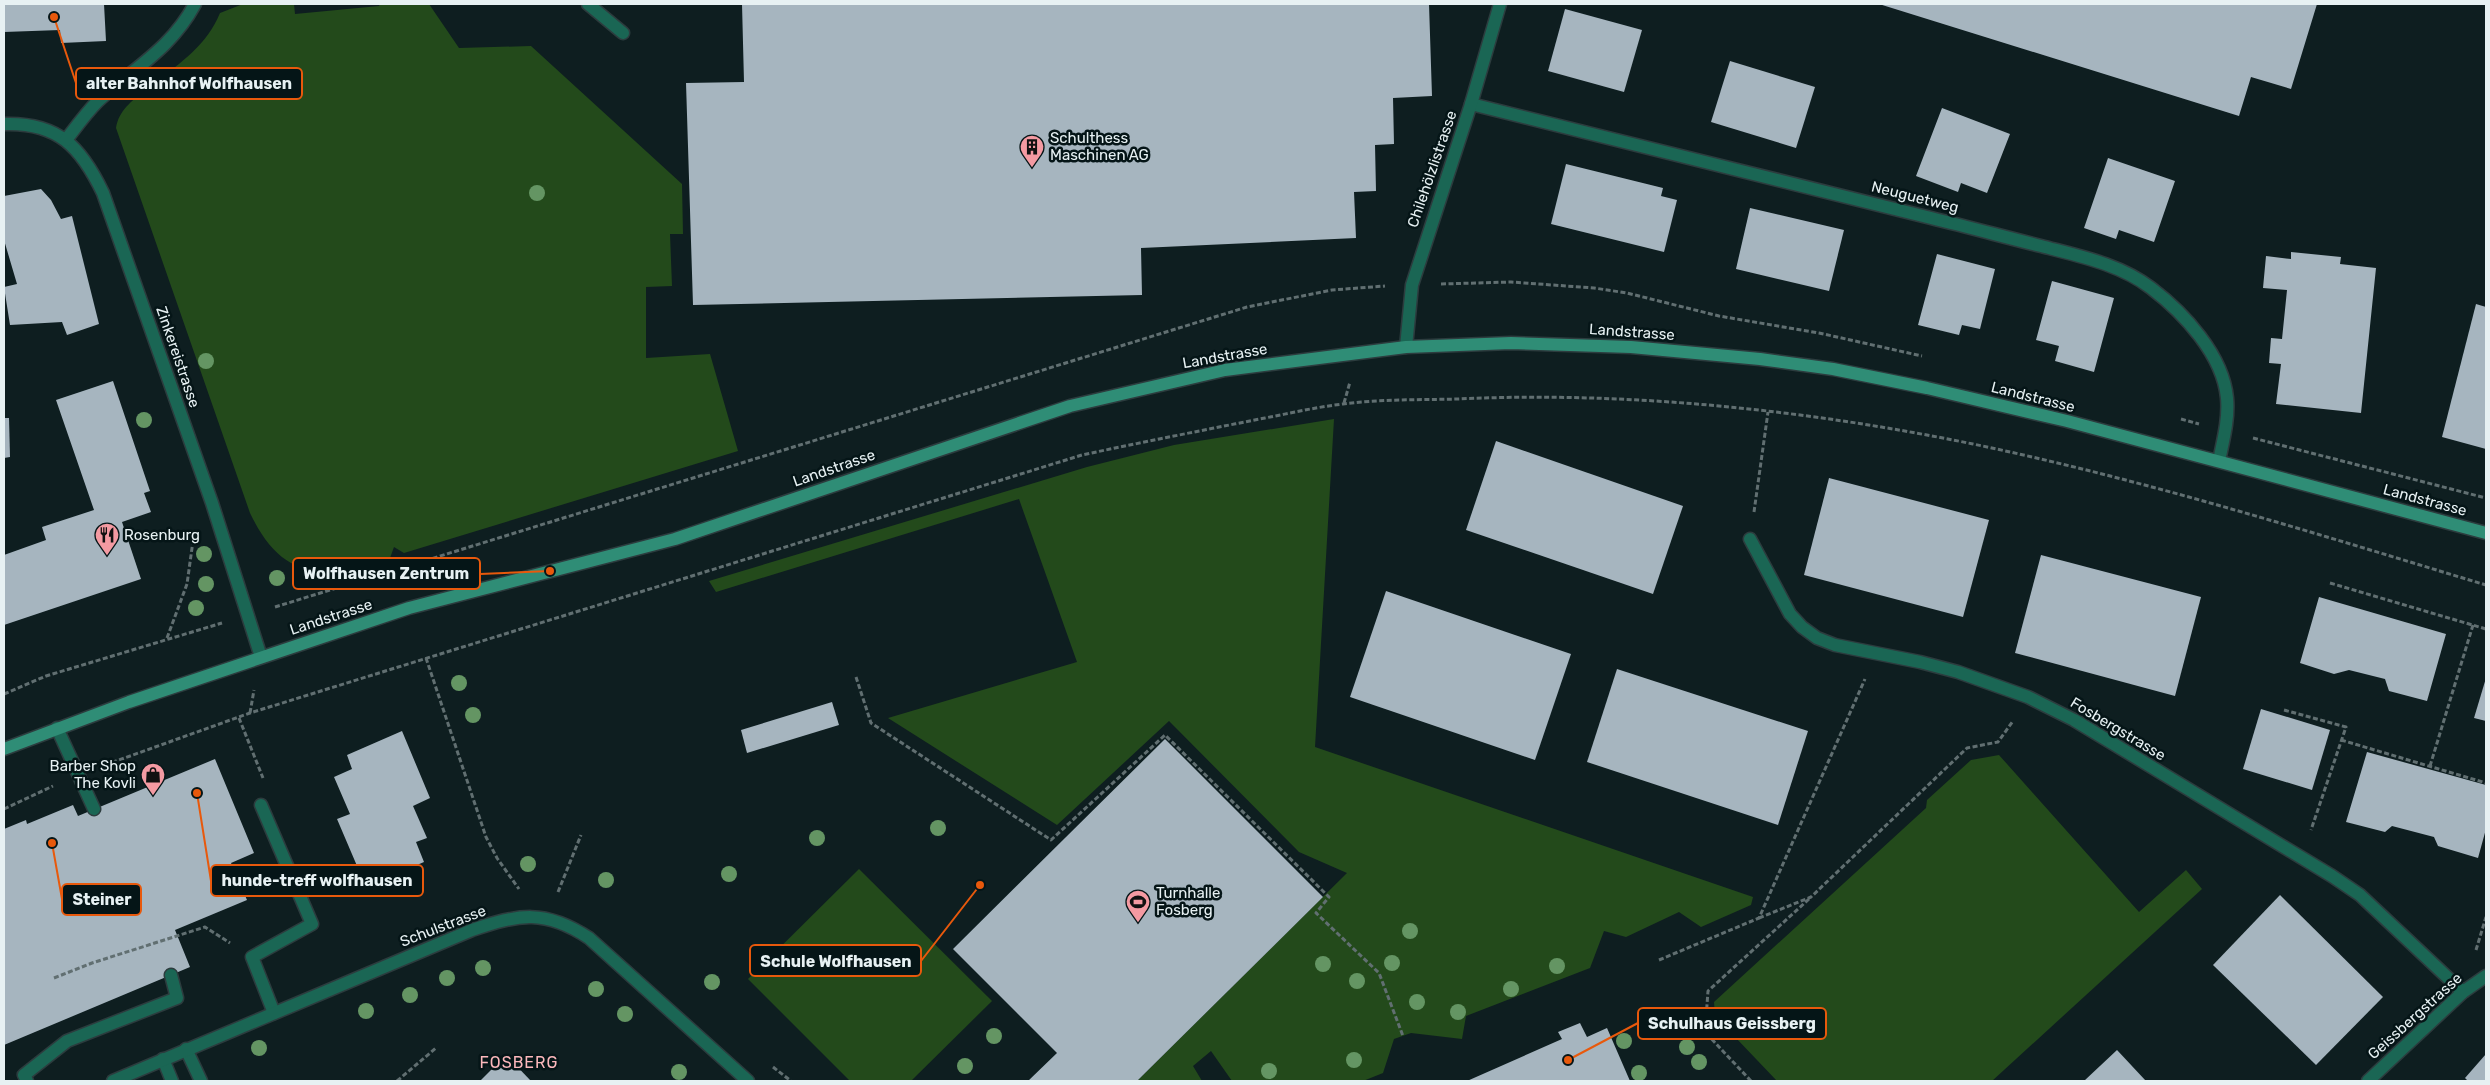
<svg xmlns="http://www.w3.org/2000/svg" width="2490" height="1085" font-family="Rubik,sans-serif">
	<style>
		.green { fill: #234a1b }
		.building { fill: #a6b5bf }
		.lines { fill: none; stroke-linecap: round; stroke-linejoin: round }
		.service-casing { stroke: #2c3c3e; stroke-width: 15 }
		.minor-casing { stroke: #2c3c3e; stroke-width: 15 }
		.secondary-casing { stroke: #2c3c3e; stroke-width: 15 }
		.path { stroke: #616f71; stroke-width: 3; stroke-dasharray: 5 2.5; stroke-linecap: butt }
		.service { stroke: #1a6654; stroke-width: 12 }
		.minor { stroke: #1a6654; stroke-width: 12 }
		.secondary { stroke: #2f8d76; stroke-width: 12 }
		.tree { fill: #649563 }
		.labels { text-anchor: middle; stroke-width: 5; stroke-linejoin: round; paint-order: stroke }
		.poi-label { font-size: 15px; fill: #e7f1f3; stroke: #051517; text-anchor: start }
		.street-label { font-size: 15px; fill: #e7f1f3; stroke: #051517 }
		.neighbourhood-label { font-size: 16px; letter-spacing: 1px; fill: #fcb8bc; stroke: #051517 }
		.leader { fill: none; stroke: #e8590c; stroke-width: 2 }
		.callout-dot { fill: #e8590c; stroke: #051517; stroke-width: 2 }
		.callout { fill: #051517; stroke: #e8590c; stroke-width: 2 }
		.callout-label { font-size: 16px; text-anchor: middle; font-weight: bold; fill: #e7f1f3 }
	</style>
	<rect width="100%" height="100%" fill="#0e1e20"/>
	<g class="green">
		<path d="M 243,4 L 294,4 L 295,14 L 379,6 L 380,4 L 429,4 L 459,48 L 531,46 L 682,184 L 683,234 L 670,234 L 672,286 L 646,287 L 646,358 L 710,354 L 738,451 L 404,553 L 394,547 L 390,558 C 324,576 284,584 250,513 L 116,128 C 119,110 131,102 145,90 L 154,91 L 155,83 C 181,62 207,45 220,13 Z"/>
		<polygon points="1334,419 1315,747 1753,897 1751,905 1701,927 1679,912 1626,937 1604,931 1590,968 1466,1016 1462,1039 1411,1033 1394,1039 1383,1073 1363,1081 1232,1081 1211,1051 1193,1066 1202,1081 1137,1081 1347,873 1299,852 1169,721 1057,825 888,718 1077,662 1019,499 716,592 709,581 1087,467 1174,445"/>
		<polygon points="1999,755 2139,912 2186,870 2202,889 1992,1081 1777,1081 1715,1016 1714,1002 1926,808 1927,800 1971,760"/>
		<polygon points="859,869 992,1001 911,1081 850,1081 748,979"/>
	</g>
	<g class="building">
		<polygon points="4,4 104,4 106,41 61,43 60,30 4,32"/>
		<polygon points="742,4 1429,4 1432,96 1393,98 1394,144 1375,145 1376,191 1354,192 1356,238 1141,248 1142,295 693,305 686,83 744,82"/>
		<polygon points="1879,4 2317,4 2291,89 2251,77 2239,116"/>
		<polygon points="1565,9 1642,30 1624,92 1548,71"/>
		<polygon points="1730,61 1815,87 1796,148 1711,122"/>
		<polygon points="1942,108 2010,134 1987,193 1961,183 1958,192 1916,176"/>
		<polygon points="2108,158 2175,181 2154,242 2119,230 2116,239 2084,228"/>
		<polygon points="1566,164 1663,188 1661,196 1677,200 1664,252 1551,224"/>
		<polygon points="41,189 51,200 61,219 72,216 99,324 67,335 62,322 10,325 4,287 17,284 4,240 4,196"/>
		<polygon points="1750,208 1844,230 1829,291 1736,269"/>
		<polygon points="2291,252 2341,257 2340,264 2376,268 2361,413 2276,404 2281,364 2269,363 2271,338 2282,339 2287,290 2263,288 2266,256 2291,259"/>
		<polygon points="1937,254 1995,269 1980,329 1962,325 1959,335 1918,325"/>
		<polygon points="2052,281 2114,298 2094,372 2055,361 2059,346 2036,340"/>
		<polygon points="2476,304 2486,307 2486,449 2442,437"/>
		<polygon points="113,381 150,491 144,493 151,512 122,522 141,579 4,625 4,555 46,540 42,527 94,510 56,400"/>
		<polygon points="4,418 9,418 10,457 4,458"/>
		<polygon points="1496,441 1683,506 1653,594 1466,530"/>
		<polygon points="1829,478 1989,520 1963,617 1804,575"/>
		<polygon points="2041,555 2201,597 2175,696 2015,653"/>
		<polygon points="1386,591 1571,654 1535,760 1350,697"/>
		<polygon points="2319,597 2446,634 2427,701 2389,691 2385,679 2349,670 2334,674 2300,663"/>
		<polygon points="1617,669 1808,731 1778,825 1587,762"/>
		<polygon points="2486,678 2486,721 2474,718"/>
		<polygon points="832,702 839,725 747,753 741,730"/>
		<polygon points="2261,709 2330,730 2312,790 2243,769"/>
		<polygon points="402,731 430,798 413,806 427,838 416,842 424,862 366,887 337,819 350,814 334,777 352,769 347,755"/>
		<polygon points="1165,739 1323,897 1137,1081 1028,1081 1057,1053 953,949"/>
		<polygon points="2367,752 2486,785 2486,829 2478,858 2438,846 2434,837 2392,826 2385,832 2346,822"/>
		<polygon points="215,759 254,853 231,863 247,900 175,930 190,967 4,1045 4,829 26,820 27,824 73,805 78,816"/>
		<polygon points="2280,895 2383,997 2316,1065 2213,965"/>
		<polygon points="1580,1023 1587,1037 1607,1028 1630,1081 1467,1081 1562,1039 1558,1032"/>
		<polygon points="2117,1050 2146,1081 2084,1081"/>
		<polygon points="2486,1054 2486,1081 2468,1081 2465,1078"/>
		<polygon points="506,1055 531,1081 480,1081"/>
	</g>
	<g class="lines">
		<defs>
			<g id="service">
				<polyline points="588,4 623,33"/>
				<polyline points="57,728 94,809"/>
				<polyline points="261,805 312,924 252,957 274,1013"/>
				<polyline points="186,1049 201,1081"/>
				<polyline points="163,1059 172,1081"/>
				<polyline points="27,1081 24,1075 67,1041 177,998 171,975"/>
			</g>
			<g id="minor">
				<path d="M 1471,104 C 1624,142 1778,180 1931,218 C 1968,227 2005,237 2041,246 C 2079,256 2120,264 2151,288 C 2184,313 2223,355 2227,398 C 2229,419 2223,441 2219,461"/>
				<path d="M 4,124 C 58,122 81,147 103,193 L 212,503 L 261,657"/>
				<path d="M 66,140 C 76,127 86,113 98,101 C 135,67 170,50 195,4"/>
				<polyline points="1406,347 1412,285 1471,104 1500,4"/>
				<polyline points="1750,539 1790,614 1802,627 1817,638 1835,645 1920,662 1958,672 2028,697 2074,720 2332,876 2360,895 2463,992"/>
				<path d="M 113,1081 L 472,930 C 519,914 545,909 589,938 L 748,1081"/>
				<polyline points="2368,1081 2463,992 2486,976"/>
			</g>
			<polyline id="secondary" points="4,749 129,702 409,608 675,539 1070,406 1225,370 1406,347 1511,343 1631,347 1760,359 1833,369 1927,388 2067,421 2486,533"/>
		</defs>
		<use href="#service" class="service-casing"/>
		<use href="#minor" class="minor-casing"/>
		<use href="#secondary" class="secondary-casing"/>
		<g class="path">
			<polyline points="1441,284 1511,282 1594,288 1627,293 1719,316 1819,333 1922,356"/>
			<polyline points="1344,403 1350,382"/>
			<polyline points="2181,419 2199,424"/>
			<polyline points="2253,438 2486,498"/>
			<polyline points="1754,512 1768,412"/>
			<polyline points="2330,583 2486,629"/>
			<polyline points="275,607 1247,307 1332,290 1385,286"/>
			<polyline points="167,638 187,584 193,541"/>
			<polyline points="426,658 486,837 497,858 519,889"/>
			<polyline points="856,677 871,723 1051,840 1165,735 1329,897 1316,913 1379,973 1403,1036"/>
			<polyline points="4,694 46,676 222,623"/>
			<polyline points="2284,710 2346,727 2311,830"/>
			<polyline points="250,713 254,690"/>
			<polyline points="239,718 263,778"/>
			<polyline points="2341,740 2486,783"/>
			<path d="M 105,765 L 250,713 L 1082,455 C 1143,442 1204,430 1265,418 C 1291,413 1317,407 1343,404 C 1380,399 1420,400 1458,399 C 1627,391 1807,410 1973,444 C 2146,480 2317,534 2486,585"/>
			<polyline points="2430,766 2473,625"/>
			<polyline points="4,809 53,786"/>
			<polyline points="558,892 581,835"/>
			<polyline points="1759,918 1811,897 1967,748 1998,742 2013,721"/>
			<polyline points="2476,950 2486,917"/>
			<polyline points="1659,960 1759,918 1865,679"/>
			<polyline points="54,978 92,963 205,927 230,943"/>
			<polyline points="773,1067 791,1081"/>
			<polyline points="397,1081 436,1048"/>
			<polyline points="1751,1081 1705,1032 1708,991 1809,899"/>
		</g>
		<use href="#service" class="service"/>
		<use href="#minor" class="minor"/>
		<use href="#secondary" class="secondary"/>
	</g>
	<g class="tree">
		<circle cx="537" cy="193" r="8"/>
		<circle cx="206" cy="361" r="8"/>
		<circle cx="144" cy="420" r="8"/>
		<circle cx="204" cy="554" r="8"/>
		<circle cx="277" cy="578" r="8"/>
		<circle cx="206" cy="584" r="8"/>
		<circle cx="196" cy="608" r="8"/>
		<circle cx="459" cy="683" r="8"/>
		<circle cx="473" cy="715" r="8"/>
		<circle cx="938" cy="828" r="8"/>
		<circle cx="817" cy="838" r="8"/>
		<circle cx="528" cy="864" r="8"/>
		<circle cx="729" cy="874" r="8"/>
		<circle cx="606" cy="880" r="8"/>
		<circle cx="1410" cy="931" r="8"/>
		<circle cx="1392" cy="963" r="8"/>
		<circle cx="1323" cy="964" r="8"/>
		<circle cx="1557" cy="966" r="8"/>
		<circle cx="483" cy="968" r="8"/>
		<circle cx="447" cy="978" r="8"/>
		<circle cx="1357" cy="981" r="8"/>
		<circle cx="712" cy="982" r="8"/>
		<circle cx="596" cy="989" r="8"/>
		<circle cx="1511" cy="989" r="8"/>
		<circle cx="410" cy="995" r="8"/>
		<circle cx="1417" cy="1002" r="8"/>
		<circle cx="366" cy="1011" r="8"/>
		<circle cx="1458" cy="1012" r="8"/>
		<circle cx="625" cy="1014" r="8"/>
		<circle cx="994" cy="1036" r="8"/>
		<circle cx="1624" cy="1041" r="8"/>
		<circle cx="1687" cy="1047" r="8"/>
		<circle cx="259" cy="1048" r="8"/>
		<circle cx="1354" cy="1060" r="8"/>
		<circle cx="1699" cy="1062" r="8"/>
		<circle cx="965" cy="1066" r="8"/>
		<circle cx="1269" cy="1071" r="8"/>
		<circle cx="679" cy="1072" r="8"/>
		<circle cx="1639" cy="1073" r="8"/>
	</g>
	<defs>
		<symbol id="building-pin" viewBox="-11 -11 22 30"><path d="M0 17L-7.5 6A9.5 9.5 0 1 1 7.5 6Z" fill="#f49aa2" stroke="#051517"/><path d="M-4-6H4V6H1V3H-1V6H-4ZM-2.5-4.3h1.7v1.8h-1.7ZM.8-4.3h1.7v1.8H.8ZM-2.5-1h1.7V.8h-1.7ZM.8-1h1.7V.8H.8Z" fill="#111"/></symbol>
		<symbol id="restaurant-pin" viewBox="-11 -11 22 30"><path d="M0 17L-7.5 6A9.5 9.5 0 1 1 7.5 6Z" fill="#f49aa2" stroke="#051517"/><path d="M-5-6h1v4h1v-4h1v4h1v-4h1v5L-1.5 .5V6h-2V.5L-5-1ZM5-6V6H3V1.5H1.5Q1.5-4 5-6Z" fill="#111"/></symbol>
		<symbol id="shop-pin" viewBox="-11 -11 22 30"><path d="M0 17L-7.5 6A9.5 9.5 0 1 1 7.5 6Z" fill="#f49aa2" stroke="#051517"/><path d="M-5-2.5h2.3a2.7 3.5 0 0 1 5.4 0H5L5.5 6h-11ZM-1.5-2.5h3a1.5 2.3 0 0 0-3 0Z" fill="#111"/></symbol>
		<symbol id="stadium-pin" viewBox="-11 -11 22 30"><path d="M0 17L-7.5 6A9.5 9.5 0 1 1 7.5 6Z" fill="#f49aa2" stroke="#051517"/><path d="M0-5a6.5 5 0 1 0 0 10a6.5 5 0 1 0 0-10ZM-3.5-1.8h7v3.6h-7Z" fill="#111"/></symbol>
	</defs>
	<g fill-rule="evenodd">
		<use href="#building-pin" x="1018" y="133" width="28" height="38"/>
		<use href="#restaurant-pin" x="93" y="521" width="28" height="38"/>
		<use href="#shop-pin" x="139" y="761" width="28" height="38"/>
		<use href="#stadium-pin" x="1124" y="888" width="28" height="38"/>
	</g>
	<g class="labels">
		<g class="poi-label">
			<text x="1050" y="143">Schulthess<tspan x="1050" dy="17">Maschinen AG</tspan></text>
			<text x="124" y="540">Rosenburg</text>
			<text x="136" y="771" text-anchor="end">Barber Shop<tspan x="136" dy="17">The Kovli</tspan></text>
			<text x="1156" y="898">Turnhalle<tspan x="1156" dy="17">Fosberg</tspan></text>
		</g>
		<g class="street-label">
			<text transform="translate(1432 169) rotate(-71)" y="5">Chilehölzlistrasse</text>
			<text transform="translate(1915 197) rotate(14)" y="5">Neuguetweg</text>
			<text transform="translate(1632 332) rotate(4)" y="5">Landstrasse</text>
			<text transform="translate(1225 356) rotate(-10)" y="5">Landstrasse</text>
			<text transform="translate(178 357) rotate(71)" y="5">Zinkereistrasse</text>
			<text transform="translate(2033 397) rotate(14)" y="5">Landstrasse</text>
			<text transform="translate(834 468) rotate(-19)" y="5">Landstrasse</text>
			<text transform="translate(2425 500) rotate(15)" y="5">Landstrasse</text>
			<text transform="translate(331 617) rotate(-18)" y="5">Landstrasse</text>
			<text transform="translate(2118 729) rotate(31)" y="5">Fosbergstrasse</text>
			<text transform="translate(443 926) rotate(-21)" y="5">Schulstrasse</text>
			<text transform="translate(2415 1016) rotate(-42)" y="5">Geissbergstrasse</text>
		</g>
		<g class="neighbourhood-label">
			<text x="519" y="1068">FOSBERG</text>
		</g>
	</g>
	<path class="leader" d="M54 17L76 83M550 571L480 574M197 793L211 881M52 843L62 899M980 885L921 961M1568 1060L1638 1023"/>
	<g class="callout-dot">
		<circle cx="54" cy="17" r="5"/>
		<circle cx="550" cy="571" r="5"/>
		<circle cx="197" cy="793" r="5"/>
		<circle cx="52" cy="843" r="5"/>
		<circle cx="980" cy="885" r="5"/>
		<circle cx="1568" cy="1060" r="5"/>
	</g>
	<g class="callout">
		<rect x="76" y="68" width="226" height="31" rx="5"/>
		<rect x="293" y="558" width="187" height="31" rx="5"/>
		<rect x="211" y="865" width="212" height="31" rx="5"/>
		<rect x="62" y="884" width="79" height="31" rx="5"/>
		<rect x="750" y="945" width="171" height="31" rx="5"/>
		<rect x="1638" y="1008" width="188" height="31" rx="5"/>
	</g>
	<g class="callout-label">
		<text x="189" y="89">alter Bahnhof Wolfhausen</text>
		<text x="386" y="579">Wolfhausen Zentrum</text>
		<text x="317" y="886">hunde-treff wolfhausen</text>
		<text x="102" y="905">Steiner</text>
		<text x="836" y="967">Schule Wolfhausen</text>
		<text x="1732" y="1029">Schulhaus Geissberg</text>
	</g>
	<rect width="2490" height="1085" fill="none" stroke="#e7f1f3" stroke-width="10"/>
</svg>
